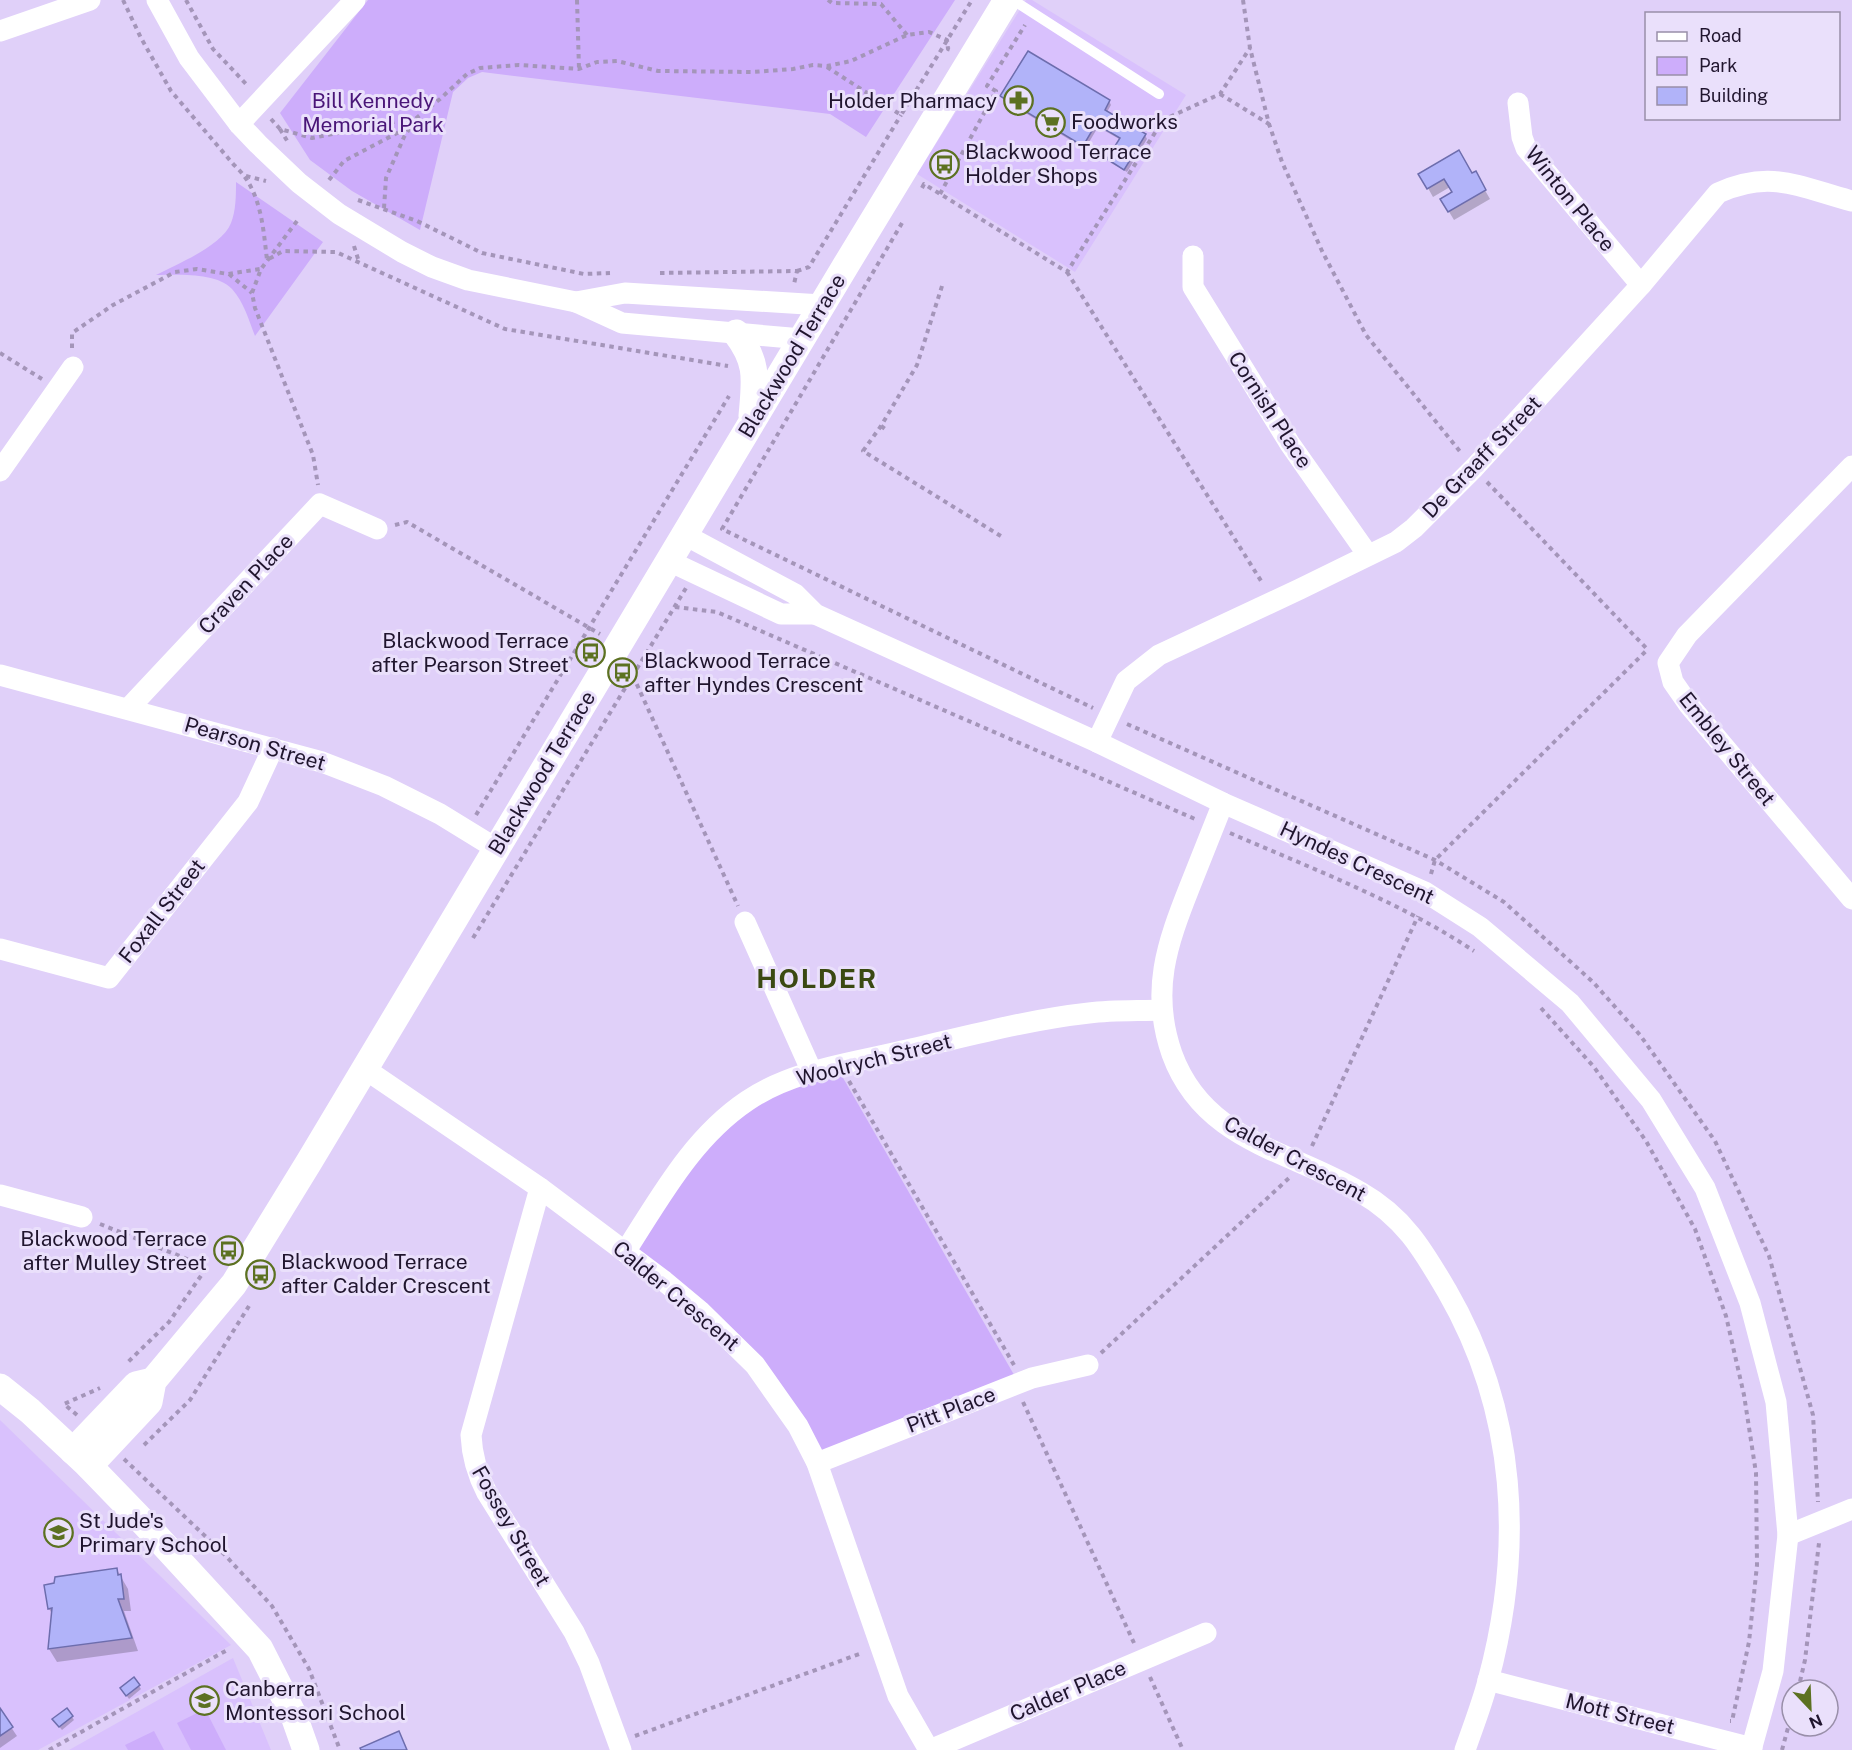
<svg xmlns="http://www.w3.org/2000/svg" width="1852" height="1750" font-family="'Public Sans',sans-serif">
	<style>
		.built { fill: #d9c1fd }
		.green { fill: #cdadfb }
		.shadow { fill: #0003 }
		.building { fill: #b1b3f9; stroke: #6d6dad; stroke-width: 1.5 }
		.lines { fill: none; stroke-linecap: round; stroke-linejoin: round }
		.path { stroke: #a495b9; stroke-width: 4; stroke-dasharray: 4.5 4.5; stroke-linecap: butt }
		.service { stroke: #fff; stroke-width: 10 }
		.minor { stroke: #fff; stroke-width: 21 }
		.tertiary { stroke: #fff; stroke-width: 27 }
		.labels { text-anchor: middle; stroke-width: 6; stroke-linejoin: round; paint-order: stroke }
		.park-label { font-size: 21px; fill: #4a1678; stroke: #eae0fb }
		.poi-label { font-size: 21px; fill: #20152e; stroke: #eae0fb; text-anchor: start }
		.street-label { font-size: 21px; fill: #20152e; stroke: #eae0fb }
		.district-label { font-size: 27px; font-weight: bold; letter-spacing: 1.5px; fill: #3b4912; stroke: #eae0fb }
	</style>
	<rect width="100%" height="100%" fill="#e0d0f9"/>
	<g class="built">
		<polygon points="1026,0 1032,0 1186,95 1075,272 917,174"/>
		<polygon points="0,1420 231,1645 38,1750 0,1750"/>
		<polygon points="233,1658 271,1750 69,1750"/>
	</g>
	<g class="green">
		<polygon points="368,0 955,0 866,137 830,114 482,72 468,78 453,92 420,230 352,191 310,160 280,113"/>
		<path d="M 236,182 L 323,242 L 255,336 C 249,321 244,302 232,289 C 216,272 177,275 156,275 C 177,264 222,246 231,223 C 236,211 236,195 236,182 Z"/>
		<polygon points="835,1064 1017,1380 820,1456 742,1349 628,1249 723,1110"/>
		<polygon points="205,1709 226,1750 191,1750 177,1723"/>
		<polygon points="154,1731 164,1750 128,1750 125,1745"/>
	</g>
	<g class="shadow">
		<polygon points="1028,53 1109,101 1111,105 1107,112 1145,135 1147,139 1127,172 1111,163 1109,159 1121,140 1098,127 1085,149 1004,100 1001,96"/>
		<polygon points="1475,173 1490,199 1454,220 1442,200 1454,193 1450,187 1433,197 1420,174 1472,175"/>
		<polygon points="117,1570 128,1589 131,1611 124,1611 138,1651 57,1662 49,1649 53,1615 49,1609"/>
		<polygon points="139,1686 141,1689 129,1699 124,1692"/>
		<polygon points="0,1711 17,1736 0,1748"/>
		<polygon points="72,1717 74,1720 62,1730 56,1723"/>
	</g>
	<g class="building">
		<polygon points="1028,51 1110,100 1105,110 1146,134 1124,170 1107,159 1120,138 1096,124 1083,146 1000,96"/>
		<polygon points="1459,150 1472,173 1476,171 1486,190 1448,212 1440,199 1452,192 1444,179 1427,189 1418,174"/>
		<polygon points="117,1568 118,1575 121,1574 124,1599 118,1599 132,1638 48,1649 52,1608 48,1609 44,1585 54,1583 55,1577"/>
		<polygon points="134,1677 140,1685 126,1696 120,1688"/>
		<polygon points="0,1708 13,1727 0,1736"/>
		<polygon points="67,1708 73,1716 59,1727 52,1719"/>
		<polygon points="399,1731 407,1750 361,1750 360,1748"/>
	</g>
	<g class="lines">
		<g class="path">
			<path d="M 123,0 L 141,38 L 171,91 L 234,165 C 261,189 263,226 267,260 L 283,251 L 336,252 L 505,329 L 728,366"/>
			<polyline points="186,0 213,49 248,86"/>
			<polyline points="577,0 579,69"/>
			<polyline points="828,0 832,3 881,4 907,35"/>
			<polyline points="1243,0 1250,48 1269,124 1282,162 1322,251 1366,335 1462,454"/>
			<polyline points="827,67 901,115 972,0"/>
			<polyline points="1220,94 1269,124"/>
			<polyline points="271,119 280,129 312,138 415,118"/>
			<polyline points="280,129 289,144"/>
			<polyline points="246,176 266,181"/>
			<polyline points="329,180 344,161 399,132 440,99 467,74 480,68 519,65 579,69 597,62 617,61 658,71 753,72 793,69 813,65 827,66 851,61 907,35 929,32 947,40 948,49 951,50"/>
			<polyline points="922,188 924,184 1067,272 1163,120 1220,94 1250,48"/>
			<polyline points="940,194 996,91 987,86 1025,25"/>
			<polyline points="358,200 417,221 482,253 584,274 610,273"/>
			<polyline points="384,208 386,178 404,137 413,123"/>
			<polyline points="297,221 261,269 252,293 255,308 313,455 318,485"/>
			<polyline points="902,223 722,529 1093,708"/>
			<polyline points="354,246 359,262"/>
			<polyline points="797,271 809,267 901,115"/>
			<polyline points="1067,272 1263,584"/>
			<polyline points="660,273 797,271 794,284"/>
			<polyline points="229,274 252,293"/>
			<polyline points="942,286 917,365 881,426 863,451 1004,538"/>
			<polyline points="72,348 72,333 113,305 175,272 197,269 228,274 260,269"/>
			<polyline points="0,353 42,379"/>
			<polyline points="881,426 888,431"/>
			<polyline points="1487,482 1648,650"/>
			<polyline points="395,525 407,522 600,634"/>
			<polyline points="675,607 717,612 1195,819"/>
			<polyline points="633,676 738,906"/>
			<polyline points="1127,724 1435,860 1504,902 1593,982 1640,1035 1715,1141 1769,1256 1813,1415 1818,1502"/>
			<polyline points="476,815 729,396"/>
			<path d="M 1230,833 C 1313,869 1398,901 1474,951"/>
			<polyline points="1431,874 1435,860 1648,649"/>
			<polyline points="473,938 686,588"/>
			<polyline points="1541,1008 1594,1067 1646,1141 1695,1229 1726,1316 1744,1395 1756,1473 1757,1565 1749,1642 1732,1721 1730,1721"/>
			<polyline points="849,1081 1014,1365"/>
			<polyline points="1312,1146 1418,916"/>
			<polyline points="100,1224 207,1267 169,1322 127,1363"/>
			<polyline points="1101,1353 1289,1178"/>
			<polyline points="1023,1402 1134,1643"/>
			<polyline points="77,1415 64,1404 100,1388"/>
			<polyline points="144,1445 190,1400 249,1306"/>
			<polyline points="124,1459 224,1554 272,1606 309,1669 340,1750"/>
			<polyline points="1150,1677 1183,1750"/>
			<polyline points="1798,1690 1805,1660 1819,1543"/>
			<polyline points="635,1736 862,1653"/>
			<polyline points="49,1750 229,1649"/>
			<polyline points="1782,1750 1792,1713"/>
		</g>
		<polyline class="service" points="1013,0 1159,94"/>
		<g class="minor">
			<polyline points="157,0 189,58 239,124 258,144 299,183 339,214 402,252 432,267 468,280 576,302 622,323 802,339"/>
			<polyline points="0,31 90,0"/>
			<polyline points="1518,103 1522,137 1526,148 1641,285"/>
			<polyline points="239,124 355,0"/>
			<polyline points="1193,256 1193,287 1290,444 1368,555"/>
			<polyline points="576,302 625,293 822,305"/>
			<polyline points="1852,466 1687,635 1668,663 1673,682 1689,705 1852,899"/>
			<polyline points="0,471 73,367"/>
			<polyline points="685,535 795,594 815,614 1097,742 1223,803 1425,892 1480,927 1570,1003 1651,1100 1705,1188 1750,1303 1776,1402 1788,1535 1773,1671 1751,1750"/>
			<polyline points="669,561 781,614 815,614"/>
			<polyline points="0,675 322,762 384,786 440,814 497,849"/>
			<polyline points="128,709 320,504 377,529"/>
			<path d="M 1097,742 L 1126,681 L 1159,655 L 1300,589 L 1396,542 L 1414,528 L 1474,468 L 1641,285 L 1718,193 C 1771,169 1799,187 1852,201"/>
			<path d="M 1223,803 C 1212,831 1201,858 1190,886 C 1167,944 1150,991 1172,1054 C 1204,1142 1290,1150 1360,1192 C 1404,1217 1423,1250 1447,1291 C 1517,1412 1524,1548 1488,1681 C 1482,1704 1473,1727 1465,1750"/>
			<polyline points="745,922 812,1072"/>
			<polyline points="0,949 109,978 248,802 273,748"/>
			<polyline points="365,1069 540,1188 664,1281 700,1311 755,1365 798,1426 817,1463 898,1696 929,1750"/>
			<path d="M 540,1188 L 471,1435 C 472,1457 477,1474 487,1493 L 574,1632 L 589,1663 L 621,1750"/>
			<polyline points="0,1195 82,1217"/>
			<path d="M 625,1252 C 660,1198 692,1138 747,1101 C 791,1071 847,1064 898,1052 C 961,1038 1025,1020 1089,1013 C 1113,1010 1138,1011 1162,1010"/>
			<polyline points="817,1463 1032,1378 1088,1365"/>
			<polyline points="1788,1535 1852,1509"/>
			<polyline points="1488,1680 1752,1748"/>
			<polyline points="930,1750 1206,1633"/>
		</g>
		<g class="tertiary">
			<path d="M 736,333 C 759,363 755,380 752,416"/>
			<polyline points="0,1387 30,1411 89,1466 145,1524 260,1649 294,1716 306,1750"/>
			<polyline points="73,1451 136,1385 153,1381"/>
			<polyline points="89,1466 149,1402 153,1381 234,1284 309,1162 846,265 1007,0"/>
		</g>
	</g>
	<defs>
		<symbol id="pharmacy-ring" viewBox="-11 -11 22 22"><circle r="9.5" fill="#eae0fb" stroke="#5c7121" stroke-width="1.5"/><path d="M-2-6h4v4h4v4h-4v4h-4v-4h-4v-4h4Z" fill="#5c7121"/></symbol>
		<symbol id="supermarket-ring" viewBox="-11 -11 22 22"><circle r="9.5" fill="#eae0fb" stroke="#5c7121" stroke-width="1.5"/><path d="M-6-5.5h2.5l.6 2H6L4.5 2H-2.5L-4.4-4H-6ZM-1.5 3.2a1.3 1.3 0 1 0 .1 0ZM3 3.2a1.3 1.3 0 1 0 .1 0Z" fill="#5c7121"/></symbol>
		<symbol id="bus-ring" viewBox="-11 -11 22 22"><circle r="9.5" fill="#eae0fb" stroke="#5c7121" stroke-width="1.5"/><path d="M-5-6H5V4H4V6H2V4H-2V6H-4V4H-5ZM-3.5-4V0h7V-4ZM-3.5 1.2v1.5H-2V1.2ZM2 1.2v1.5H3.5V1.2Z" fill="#5c7121"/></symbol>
		<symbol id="school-ring" viewBox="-11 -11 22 22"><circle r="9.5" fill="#eae0fb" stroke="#5c7121" stroke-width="1.5"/><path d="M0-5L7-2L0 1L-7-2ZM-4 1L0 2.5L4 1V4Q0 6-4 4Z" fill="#5c7121"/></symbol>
	</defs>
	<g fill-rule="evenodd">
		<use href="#pharmacy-ring" x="1002" y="84" width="33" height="33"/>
		<use href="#supermarket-ring" x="1034" y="106" width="33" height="33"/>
		<use href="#bus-ring" x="928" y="148" width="33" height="33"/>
		<use href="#bus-ring" x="574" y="636" width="33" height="33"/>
		<use href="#bus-ring" x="606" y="656" width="33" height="33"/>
		<use href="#bus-ring" x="212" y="1234" width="33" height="33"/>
		<use href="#bus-ring" x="244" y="1258" width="33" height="33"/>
		<use href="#school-ring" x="42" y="1516" width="33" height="33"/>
		<use href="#school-ring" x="188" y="1684" width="33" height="33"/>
	</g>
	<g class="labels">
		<g class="park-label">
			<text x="373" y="108">Bill Kennedy<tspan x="373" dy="24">Memorial Park</tspan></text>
		</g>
		<g class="poi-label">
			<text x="997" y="108" text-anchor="end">Holder Pharmacy</text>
			<text x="1071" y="129">Foodworks</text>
			<text x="965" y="159">Blackwood Terrace<tspan x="965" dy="24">Holder Shops</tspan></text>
			<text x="569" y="648" text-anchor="end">Blackwood Terrace<tspan x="569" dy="24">after Pearson Street</tspan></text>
			<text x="644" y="668">Blackwood Terrace<tspan x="644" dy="24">after Hyndes Crescent</tspan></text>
			<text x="207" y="1246" text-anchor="end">Blackwood Terrace<tspan x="207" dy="24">after Mulley Street</tspan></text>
			<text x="281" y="1269">Blackwood Terrace<tspan x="281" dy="24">after Calder Crescent</tspan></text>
			<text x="79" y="1528">St Jude's<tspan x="79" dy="24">Primary School</tspan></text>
			<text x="225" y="1696">Canberra<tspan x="225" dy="24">Montessori School</tspan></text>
		</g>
		<g class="street-label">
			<text transform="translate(1570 199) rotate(51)" y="7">Winton Place</text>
			<text transform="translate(792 356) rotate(-59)" y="7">Blackwood Terrace</text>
			<text transform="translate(1270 410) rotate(57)" y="7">Cornish Place</text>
			<text transform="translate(1482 457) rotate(-46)" y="7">De Graaff Street</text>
			<text transform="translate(246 584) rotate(-47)" y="7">Craven Place</text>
			<text transform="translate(255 744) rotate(16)" y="7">Pearson Street</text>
			<text transform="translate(1727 749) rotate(51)" y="7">Embley Street</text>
			<text transform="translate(542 773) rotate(-59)" y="7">Blackwood Terrace</text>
			<text transform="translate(1357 863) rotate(25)" y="7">Hyndes Crescent</text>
			<text transform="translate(162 911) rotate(-52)" y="7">Foxall Street</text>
			<text transform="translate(874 1060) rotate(-14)" y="7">Woolrych Street</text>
			<text transform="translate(1295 1159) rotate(28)" y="7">Calder Crescent</text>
			<text transform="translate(676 1296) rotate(40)" y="7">Calder Crescent</text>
			<text transform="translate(951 1410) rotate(-21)" y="7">Pitt Place</text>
			<text transform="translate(511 1526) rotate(60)" y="7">Fossey Street</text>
			<text transform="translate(1068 1691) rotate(-23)" y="7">Calder Place</text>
			<text transform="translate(1620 1714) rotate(14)" y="7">Mott Street</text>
		</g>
		<g class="district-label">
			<text x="817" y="988">HOLDER</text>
		</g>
	</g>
	<rect x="1645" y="12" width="195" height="108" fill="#eae0fb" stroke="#998fa9" stroke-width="1.5"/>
	<rect x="1657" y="32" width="30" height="9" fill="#ffffff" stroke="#998fa9" stroke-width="1.5"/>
	<text x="1699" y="42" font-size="18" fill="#20152e">Road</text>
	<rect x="1657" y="57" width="30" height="18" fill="#cdadfb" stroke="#998fa9" stroke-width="1.5"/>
	<text x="1699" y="72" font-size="18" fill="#20152e">Park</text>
	<rect x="1657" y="87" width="30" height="18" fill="#b1b3f9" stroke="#998fa9" stroke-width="1.5"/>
	<text x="1699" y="102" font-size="18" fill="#20152e">Building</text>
	<g transform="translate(1810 1708) rotate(157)"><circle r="28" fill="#eae0fb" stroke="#998fa9" stroke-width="1.5"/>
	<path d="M0-4.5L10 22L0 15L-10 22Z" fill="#5c7121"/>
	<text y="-9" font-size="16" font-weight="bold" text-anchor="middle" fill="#20152e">N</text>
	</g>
</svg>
